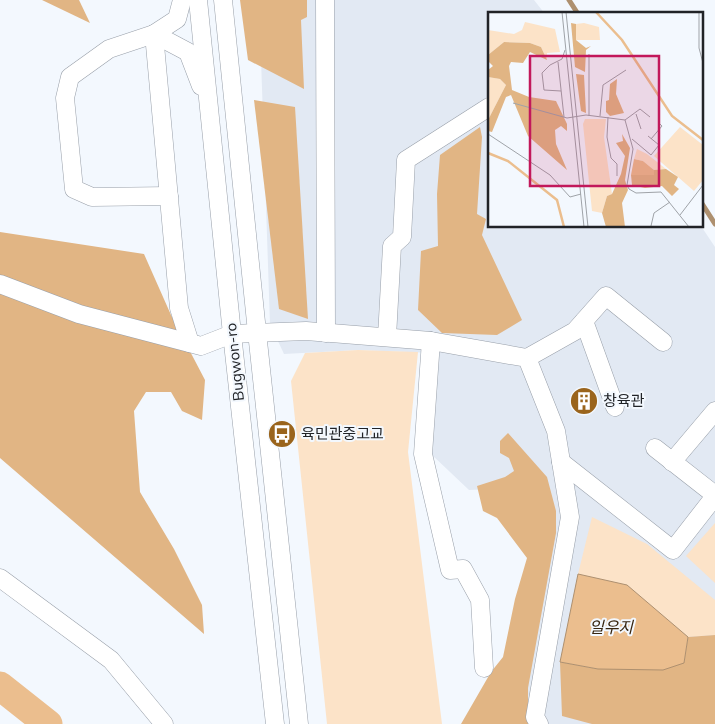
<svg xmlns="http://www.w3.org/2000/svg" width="715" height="724" font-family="Mulish,'Noto Sans KR',sans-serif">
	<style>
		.built { fill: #e2e9f3 }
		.green { fill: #fce3c8 }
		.forest { fill: #e1b584 }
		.water { fill: #ebbe8e; stroke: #ae906f }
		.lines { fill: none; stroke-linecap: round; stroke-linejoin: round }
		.stream { stroke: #ae906f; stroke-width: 5 }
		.river { stroke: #ebbe8e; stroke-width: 29 }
		.minor-casing { stroke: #989fa9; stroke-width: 19 }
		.minor { stroke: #fff; stroke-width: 18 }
		.labels { text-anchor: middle; stroke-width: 4; stroke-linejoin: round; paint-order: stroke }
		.street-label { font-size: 15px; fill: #212327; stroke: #f3f8fe }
		.poi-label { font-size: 15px; fill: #212327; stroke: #f3f8fe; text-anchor: start }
		.water-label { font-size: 16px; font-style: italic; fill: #38250f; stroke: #f3f8fe }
		.inset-river { fill: none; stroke: #ebbe8e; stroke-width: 2.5 }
		.inset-road { fill: none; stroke: #9fa3a8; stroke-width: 1 }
		.view { fill: #c2185b; fill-opacity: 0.15; stroke: #c2185b; stroke-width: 2.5 }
		.inset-edge { fill: none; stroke: #212327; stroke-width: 2.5 }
	</style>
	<rect width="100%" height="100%" fill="#f3f8fe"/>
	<polygon class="built" points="259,0 534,0 545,14 489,14 489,226 701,226 715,247 715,724 504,724 539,541 513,488 469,490 431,454 433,353 358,350 284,354 270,324"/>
	<g class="green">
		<polygon points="358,350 418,352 408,452 442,724 327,724 291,381 305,353"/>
		<polygon points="592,517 647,544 715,600 715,635 688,637 627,585 578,574"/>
		<polygon points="715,523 715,583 686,556"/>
	</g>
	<g class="forest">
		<polygon points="42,0 79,0 90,23"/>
		<polygon points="240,0 307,0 307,17 301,20 304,89 248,60"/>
		<polygon points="254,100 295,107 308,319 279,309"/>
		<polygon points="480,127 482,137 477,214 486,219 482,235 522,320 497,335 442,333 418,310 421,251 438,246 437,194 440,155"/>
		<polygon points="0,232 144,254 171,315 205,380 202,420 182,411 171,392 146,392 134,411 140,492 174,549 202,605 204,634 0,458"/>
		<polygon points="508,433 547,477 556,511 556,533 528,688 528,724 461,724 491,672 503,657 515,599 527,558 497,518 483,511 477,486 505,477 514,471 509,458 500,453 500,441"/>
		<polygon points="715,635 715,724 592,724 562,716 560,662 598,669 684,662 688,637"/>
	</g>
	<polygon class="water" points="578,574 627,585 688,637 684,663 663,670 598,669 560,662"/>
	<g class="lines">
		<g class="stream">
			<polyline points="569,0 578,14"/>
			<polyline points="701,202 715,224"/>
		</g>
		<polyline class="river" points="0,686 48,724"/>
		<defs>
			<g id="minor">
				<polyline points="198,0 232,334 275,724"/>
				<polyline points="223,0 257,332 299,724"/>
				<polyline points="325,0 326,333"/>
				<polyline points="154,34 179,308 190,343"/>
				<polyline points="154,34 188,52 201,86"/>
				<polyline points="169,196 92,197 74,189 65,98 70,77 109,49 154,34 177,19 182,0"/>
				<polyline points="0,284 79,314 201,346 232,334 306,331 431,341 527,358 556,431 570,517 535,717 539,724"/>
				<polyline points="584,321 615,407"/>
				<polyline points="387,337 392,246 402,237 406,160 489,107"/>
				<polyline points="431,341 423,454 450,570 463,569 480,600 484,668"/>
				<polyline points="527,358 575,331 606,296 663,342"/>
				<polyline points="655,448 715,495"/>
				<polyline points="561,462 673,550 715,496"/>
				<polyline points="672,462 715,411"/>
				<polyline points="0,578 111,660 164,724"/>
			</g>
		</defs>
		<use href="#minor" class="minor-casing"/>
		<use href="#minor" class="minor"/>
	</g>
	<defs>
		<symbol id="building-disc" viewBox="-11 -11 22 22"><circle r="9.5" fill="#9a641c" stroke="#f3f8fe"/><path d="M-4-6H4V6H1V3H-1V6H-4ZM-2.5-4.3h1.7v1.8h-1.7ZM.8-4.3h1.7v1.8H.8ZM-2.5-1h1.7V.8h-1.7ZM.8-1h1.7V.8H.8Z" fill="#fff"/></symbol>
		<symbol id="bus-disc" viewBox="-11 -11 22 22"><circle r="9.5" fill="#9a641c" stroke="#f3f8fe"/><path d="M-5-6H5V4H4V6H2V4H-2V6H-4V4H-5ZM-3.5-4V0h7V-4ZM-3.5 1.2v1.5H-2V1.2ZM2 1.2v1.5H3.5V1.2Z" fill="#fff"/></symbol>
	</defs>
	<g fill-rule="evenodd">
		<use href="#building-disc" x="568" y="385" width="32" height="32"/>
		<use href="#bus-disc" x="266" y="418" width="32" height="32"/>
	</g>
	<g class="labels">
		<g class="street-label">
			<text transform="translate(235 362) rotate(-96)" y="5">Bugwon-ro</text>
		</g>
		<g class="poi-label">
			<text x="603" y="406">창육관</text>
			<text x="301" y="439">육민관중고교</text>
		</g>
		<g class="water-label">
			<text x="611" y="633">일우지</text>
		</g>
	</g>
	<g transform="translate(488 12)">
		<rect width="215" height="215" fill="#f3f8fe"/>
		<path d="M 37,10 L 67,17 L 72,40 L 59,41 L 59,48 L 53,35 L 42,31 L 16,30 L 0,43 L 0,18 L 26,22 L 34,18 ZM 96,11 L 111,15 L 112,28 L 88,28 L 88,12 ZM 0,65 L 12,67 L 18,73 L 0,108 ZM 97,107 L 118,107 L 116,125 L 124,182 L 119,184 L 114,201 L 104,199 L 95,112 ZM 192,115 L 215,133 L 215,168 L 206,179 L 166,144 ZM 149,137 L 159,142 L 178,157 L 166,158 L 155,149 L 146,147 Z" fill="#fce3c8"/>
		<path d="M 83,11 L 88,12 L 88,28 L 98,36 L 103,34 L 98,38 L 97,60 L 87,55 ZM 16,30 L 42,31 L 53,35 L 59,48 L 42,40 L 35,51 L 23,50 L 21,54 L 24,78 L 41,85 L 68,89 L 79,112 L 79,119 L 73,114 L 67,118 L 68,132 L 79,158 L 40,124 L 23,83 L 18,85 L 4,120 L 0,119 L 0,108 L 18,73 L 12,67 L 0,65 L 0,58 L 5,54 L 0,49 L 0,43 ZM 88,62 L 96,63 L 98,101 L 93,99 ZM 129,67 L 128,82 L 136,101 L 122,104 L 118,100 L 118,89 L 121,88 L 122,72 ZM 134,122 L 142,136 L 137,168 L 140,178 L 134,191 L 137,215 L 118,215 L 114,201 L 119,184 L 124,182 L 133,162 L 137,144 L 128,131 L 135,129 ZM 178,157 L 190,165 L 186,173 L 191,177 L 184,184 L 174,174 L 157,176 L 144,173 L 143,163 L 165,163 L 166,158 Z" fill="#e1b584"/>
		<path d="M 146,147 L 155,149 L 166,158 L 166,163 L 143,163 Z" fill="#ebbe8e"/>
		<path class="inset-river" d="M 108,0 L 134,28 L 184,104 L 215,128M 0,141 L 20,149 L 69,188 L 76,215"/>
		<path class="inset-road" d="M 74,0 L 96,215M 78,0 L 100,215M 211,0 L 211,36 L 215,51M 101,42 L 101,104M 70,50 L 76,105M 73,79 L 56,78 L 54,61 L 62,53 L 74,47 L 77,38M 25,91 L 79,106 L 98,103 L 137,108 L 145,137 L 139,173 L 141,177 L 148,181 L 173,180 L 201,215M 148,102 L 153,117M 112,104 L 115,73 L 138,58M 120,105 L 119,125 L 123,146 L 129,152 L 129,164M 137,108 L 152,97 L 162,105M 0,122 L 62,163 L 82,185 L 93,182M 144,127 L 163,143 L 171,133 L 160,124M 163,127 L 174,114 L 172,112M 192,203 L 215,173M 163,214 L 166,201 L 182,190"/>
		<path class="view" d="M 42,44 L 171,44 L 171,174 L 42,174 Z"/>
		<rect width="215" height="215" class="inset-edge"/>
	</g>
</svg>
